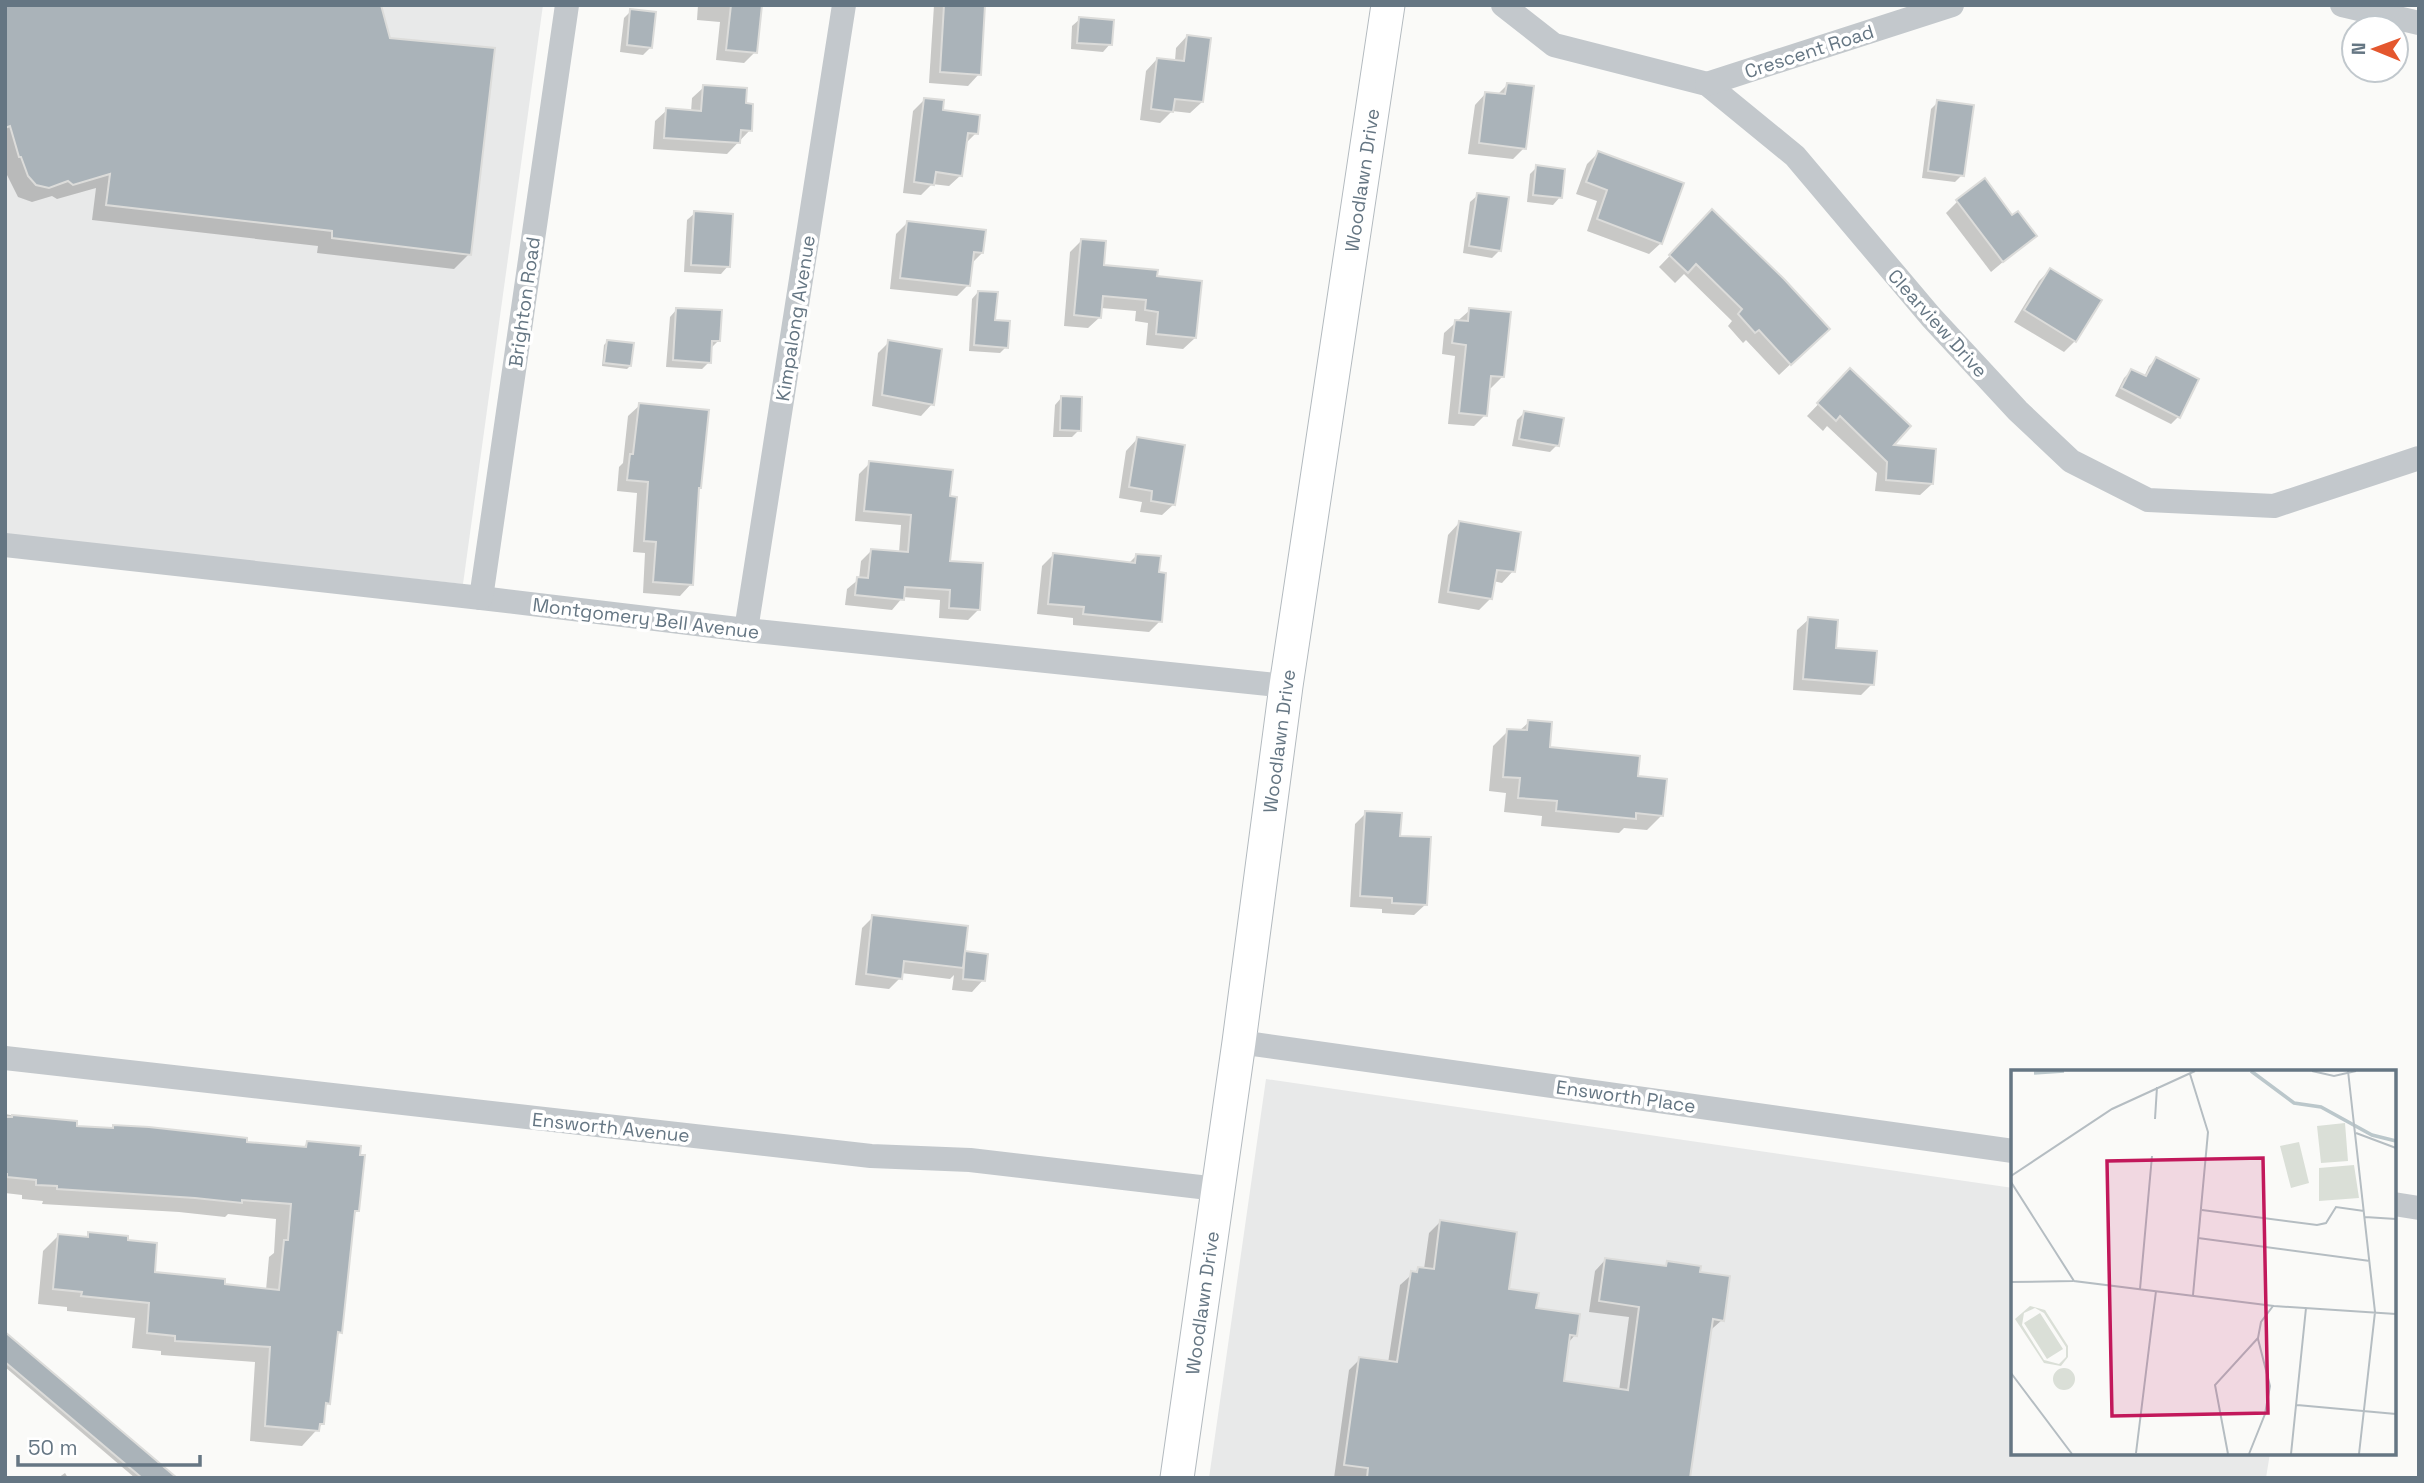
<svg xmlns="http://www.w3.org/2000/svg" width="2424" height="1483" font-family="'Space Grotesk',sans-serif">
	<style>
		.built { fill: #e8e9e9 }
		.shadow { fill: #0003 }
		.building { fill: #aab3b9; stroke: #dcdcda; stroke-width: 2 }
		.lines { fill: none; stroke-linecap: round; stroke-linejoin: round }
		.secondary-casing { stroke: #b3babf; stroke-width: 35 }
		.street { stroke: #c3c8cc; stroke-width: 24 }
		.secondary { stroke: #fff; stroke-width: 33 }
		.labels { text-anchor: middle; stroke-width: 7; stroke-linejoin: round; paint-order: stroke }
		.street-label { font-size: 19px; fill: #657683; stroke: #fff }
		.inset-river { fill: none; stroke: #bbc7cb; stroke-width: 3.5 }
		.inset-road { fill: none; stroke: #b5bdc2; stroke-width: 2 }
		.view { fill: #c2185b; fill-opacity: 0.15; stroke: #c2185b; stroke-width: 3.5 }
		.inset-edge { fill: none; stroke: #657683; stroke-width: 3.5 }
	</style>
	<rect width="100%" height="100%" fill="#fafaf8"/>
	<g class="built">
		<polygon points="5,5 543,5 463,584 5,535"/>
		<polygon points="1266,1079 2013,1188 2013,1453 2270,1453 2266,1478 1209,1478"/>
	</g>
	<g class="shadow">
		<polygon points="5,5 389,40 469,254 454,269 317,253 318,246 92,220 96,188 57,199 52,196 32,202 18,197 5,171"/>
		<polygon points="698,5 760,5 755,52 744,63 716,60 720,22 697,20"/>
		<polygon points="934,5 984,5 979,74 968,86 929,83"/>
		<polygon points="631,11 651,47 643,55 620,52 624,18"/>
		<polygon points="1080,19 1110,44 1103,52 1071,49 1072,26"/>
		<polygon points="1187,36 1202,102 1190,113 1172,111 1160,123 1140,120 1146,71 1157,59 1175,61 1176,48"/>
		<polygon points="1507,85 1524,148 1513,159 1468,154 1475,105 1486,93 1497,95"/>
		<polygon points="704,87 744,105 750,130 727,154 653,149 655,121 667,110 691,112 692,98"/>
		<polygon points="925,99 976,133 964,145 961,175 949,186 932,184 921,195 903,193 913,111"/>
		<polygon points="1938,102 1962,175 1955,182 1922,178 1931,109"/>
		<polygon points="1598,153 1661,243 1649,254 1587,231 1597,201 1576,194 1587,164"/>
		<polygon points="1537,167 1560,197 1553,205 1527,202 1530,174"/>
		<polygon points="1478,195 1500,250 1492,258 1463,253 1470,202"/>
		<polygon points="1957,202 2012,217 2035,235 1991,272 1946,213"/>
		<polygon points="1712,212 1816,340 1779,375 1746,340 1743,343 1728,326 1732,321 1684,274 1675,283 1659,267"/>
		<polygon points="695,213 728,266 721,274 684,272 687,220"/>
		<polygon points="907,223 982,253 971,264 968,285 957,296 890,289 896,234"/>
		<polygon points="1082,240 1102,266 1156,278 1195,338 1183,349 1146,345 1148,323 1135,321 1136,311 1101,308 1100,317 1088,328 1064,326 1070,252"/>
		<polygon points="2050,270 2075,341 2064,352 2014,322 2039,281"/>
		<polygon points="978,292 1006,347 1000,353 969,351 972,299"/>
		<polygon points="677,309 718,341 711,348 709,362 702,369 666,367 670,317"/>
		<polygon points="1470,310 1503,376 1491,388 1488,387 1485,415 1474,426 1448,424 1455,356 1442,354 1444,333"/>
		<polygon points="607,342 630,366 627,369 602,366 604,345"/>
		<polygon points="889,342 932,404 921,416 872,406 878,353"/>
		<polygon points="2156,359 2178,417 2171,424 2115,396 2124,378 2131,371 2144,377 2149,366"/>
		<polygon points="1850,371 1890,447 1932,484 1920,495 1875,491 1877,473 1827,426 1823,431 1807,416"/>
		<polygon points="1062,397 1079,430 1072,437 1053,437 1055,405"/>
		<polygon points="640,405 697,490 691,584 680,596 643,593 645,553 633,552 637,493 617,491 619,467 623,463 628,416"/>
		<polygon points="1524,413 1557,445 1550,452 1512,446 1517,420"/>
		<polygon points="1137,439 1174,504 1162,515 1140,512 1142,502 1119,498 1126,451"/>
		<polygon points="870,463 948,498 948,563 979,609 968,620 939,618 940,600 903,597 892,610 845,605 847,589 859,579 861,561 871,551 899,553 901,525 855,521 859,474"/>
		<polygon points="1459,523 1513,571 1502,583 1493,581 1491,598 1479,610 1438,603 1448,535"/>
		<polygon points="1053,555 1128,564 1137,555 1157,573 1160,621 1149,632 1073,625 1073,618 1037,614 1042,566"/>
		<polygon points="1809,619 1834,649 1872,684 1861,695 1793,690 1797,630"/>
		<polygon points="1529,722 1548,749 1636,778 1662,815 1647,830 1624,828 1619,833 1541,826 1542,816 1504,812 1506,793 1489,791 1493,746 1508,731 1519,731"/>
		<polygon points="1366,813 1399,837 1426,904 1414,915 1382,913 1382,909 1350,907 1355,824"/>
		<polygon points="873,917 963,957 966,953 983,980 972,992 952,990 954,975 950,979 901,973 900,978 889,989 855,985 862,928"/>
		<polygon points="5,1114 75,1127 110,1130 114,1126 246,1144 302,1149 307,1143 358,1210 353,1215 340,1332 336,1336 329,1403 324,1407 323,1423 302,1446 250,1441 255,1362 161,1355 161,1351 132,1348 135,1318 67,1311 67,1307 38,1304 43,1251 59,1235 85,1238 89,1234 126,1241 153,1273 223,1286 266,1290 269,1257 274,1253 276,1219 228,1214 225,1217 179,1212 42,1204 43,1201 22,1199 22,1195 5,1193"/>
		<polygon points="1440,1222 1508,1291 1575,1335 1568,1343 1562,1383 1619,1391 1629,1317 1589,1312 1595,1271 1606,1259 1663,1268 1668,1263 1698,1273 1722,1320 1544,1478 1334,1478 1349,1370 1360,1359 1388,1363 1400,1285 1418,1269 1424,1269 1429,1233"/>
		<polygon points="5,1334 174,1478 135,1478 5,1367"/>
		<polygon points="65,1473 68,1478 58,1478"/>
	</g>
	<g class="building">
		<polygon points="5,5 381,5 390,38 495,48 471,255 332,238 332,231 106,205 110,174 73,185 68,181 49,188 36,185 28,176 21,157 19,157 10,126 5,128"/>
		<polygon points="731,5 762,5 757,53 726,50"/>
		<polygon points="944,5 985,5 981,75 940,72"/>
		<polygon points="630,9 656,12 652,48 627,45"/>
		<polygon points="1079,17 1114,20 1112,45 1077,43"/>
		<polygon points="1187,35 1211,38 1203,102 1175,99 1173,112 1151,109 1157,58 1184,61"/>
		<polygon points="1507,83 1534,86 1526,149 1479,143 1485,92 1505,94"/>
		<polygon points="703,85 747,88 746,103 753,104 752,131 741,130 740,143 664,138 666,108 701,111"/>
		<polygon points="924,98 944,100 943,110 980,115 978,134 968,133 962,176 936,172 934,185 914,182"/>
		<polygon points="1937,100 1974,105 1964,176 1928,171"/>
		<polygon points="1598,151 1684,183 1662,244 1597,219 1607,190 1586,182"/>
		<polygon points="1536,165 1565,169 1562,198 1533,195"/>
		<polygon points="1985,178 2012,215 2018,211 2037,236 2003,262 1956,200"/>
		<polygon points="1477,193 1509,197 1501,251 1469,246"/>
		<polygon points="1712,209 1784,279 1830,329 1791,365 1759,330 1755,333 1738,314 1742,309 1696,264 1688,273 1669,255"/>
		<polygon points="694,211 733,214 730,267 691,265"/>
		<polygon points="907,221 986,230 983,253 974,252 970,286 900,278"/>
		<polygon points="1081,239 1106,241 1104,265 1158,270 1157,276 1202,281 1196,338 1156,334 1158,312 1145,310 1146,300 1103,296 1101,318 1074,315"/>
		<polygon points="2050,268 2102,300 2076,342 2024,310"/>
		<polygon points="978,291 998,292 995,320 1010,321 1008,348 974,345"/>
		<polygon points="676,308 722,310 720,341 712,341 711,363 673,360"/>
		<polygon points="1469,308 1511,312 1504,377 1491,376 1487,416 1459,413 1466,345 1452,343 1455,320 1468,321"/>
		<polygon points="607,340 634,343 631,366 604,363"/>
		<polygon points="888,340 942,349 934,405 882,395"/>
		<polygon points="2156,357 2199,379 2180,418 2121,388 2131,369 2146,376"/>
		<polygon points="1850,368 1911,426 1894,445 1936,449 1933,484 1886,480 1887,462 1840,416 1836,421 1817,403"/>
		<polygon points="1061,396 1082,397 1081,431 1060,430"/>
		<polygon points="639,403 709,410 701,488 699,488 693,585 653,582 656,542 644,541 648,482 627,480 630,454 633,454"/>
		<polygon points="1524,411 1564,418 1559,446 1519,439"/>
		<polygon points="1137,437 1185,445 1175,505 1151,501 1152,491 1129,487"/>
		<polygon points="869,461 953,470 950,496 957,497 950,561 983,563 980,610 949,608 950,590 905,587 904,600 855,595 857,577 868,578 871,549 908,552 911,515 864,511"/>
		<polygon points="1459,521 1521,532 1515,572 1497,570 1492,599 1448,592"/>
		<polygon points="1053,553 1135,563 1136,554 1161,556 1159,572 1166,573 1162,622 1083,614 1084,607 1048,604"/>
		<polygon points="1808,617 1838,620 1836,648 1877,651 1874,685 1803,679"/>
		<polygon points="1528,720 1552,722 1550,747 1640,756 1638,776 1667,779 1663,816 1636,813 1636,819 1556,811 1557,801 1518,798 1520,778 1503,777 1507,729 1527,730"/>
		<polygon points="1365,811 1402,813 1400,836 1431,837 1427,905 1392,903 1392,898 1360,896"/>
		<polygon points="872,915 968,926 963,968 904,961 902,979 866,974"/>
		<polygon points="965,951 988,954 985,981 963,979"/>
		<polygon points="12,1115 77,1121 77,1126 113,1128 113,1125 149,1127 247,1138 247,1142 306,1147 307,1141 361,1146 360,1155 365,1155 359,1211 355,1211 342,1333 338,1332 330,1404 326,1403 324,1424 320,1424 319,1431 265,1426 270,1347 175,1341 175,1336 147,1333 149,1303 81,1296 82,1292 53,1289 58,1234 88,1237 88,1232 128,1236 128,1240 157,1243 155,1272 225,1279 225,1284 279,1290 284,1240 288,1240 291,1204 242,1200 242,1203 195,1198 57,1189 57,1186 36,1185 36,1180 7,1177 7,1174 5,1174 5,1117 12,1117"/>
		<polygon points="1440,1220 1517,1232 1509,1289 1539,1293 1536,1308 1580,1314 1577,1336 1570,1335 1564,1381 1628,1390 1639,1307 1599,1301 1605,1258 1666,1266 1667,1261 1701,1266 1700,1272 1730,1276 1724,1321 1713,1319 1690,1478 1367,1478 1368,1468 1344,1465 1359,1357 1397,1362 1411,1271 1417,1272 1418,1267 1434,1269"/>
		<polygon points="5,1332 177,1478 142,1478 5,1362"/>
	</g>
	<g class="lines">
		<defs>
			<g id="secondary">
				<path id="s1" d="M 1177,1478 L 1239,1042 L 1286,686 L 1388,5"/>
			</g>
		</defs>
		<use href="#secondary" class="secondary-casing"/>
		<g class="street">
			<polyline points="1503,5 1554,45 1707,84 1795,156 1931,317 2018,411 2071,461 2148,500 2274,506 2419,458"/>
			<polyline points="2342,5 2419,23"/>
			<polyline points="1707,84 1952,5"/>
			<polyline points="5,545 481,598 746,630 1286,686"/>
			<polyline points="481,598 567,5"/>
			<polyline points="746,630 844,5"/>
			<polyline points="1239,1042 2013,1151"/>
			<polyline points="5,1058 871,1156 970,1160 1217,1189"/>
			<polyline points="2394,1204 2419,1208"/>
		</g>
		<use href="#secondary" class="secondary"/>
	</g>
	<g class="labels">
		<g class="street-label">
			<text transform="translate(1809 51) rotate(-18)" y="7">Crescent Road</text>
			<text dy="7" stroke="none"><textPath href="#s1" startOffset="1311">Woodlawn Drive</textPath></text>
			<text transform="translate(524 302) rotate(-82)" y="7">Brighton Road</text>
			<text transform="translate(795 318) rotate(-81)" y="7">Kimpalong Avenue</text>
			<text transform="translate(1938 323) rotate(48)" y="7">Clearview Drive</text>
			<text transform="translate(646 618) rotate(7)" y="7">Montgomery Bell Avenue</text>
			<text dy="7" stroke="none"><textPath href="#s1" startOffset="744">Woodlawn Drive</textPath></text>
			<text transform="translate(1626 1096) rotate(8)" y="7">Ensworth Place</text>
			<text transform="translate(611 1127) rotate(6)" y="7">Ensworth Avenue</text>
			<text dy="7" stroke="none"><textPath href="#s1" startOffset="177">Woodlawn Drive</textPath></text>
		</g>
	</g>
	<g transform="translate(2011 1070)">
		<rect width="385" height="385" fill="#fafaf8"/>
		<path d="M 334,53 L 337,91 L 310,93 L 306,56 ZM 288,72 L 298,113 L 280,118 L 269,76 ZM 343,95 L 348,128 L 308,131 L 308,98 ZM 19,236 L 34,240 L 57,276 L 57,287 L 50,296 L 33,293 L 4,249 ZM 24,238 L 33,243 L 55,277 L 55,287 L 48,294 L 33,290 L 11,255 L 13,243 ZM 29,243 L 52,279 L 36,289 L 13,253 ZM42 309a11 11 0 1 1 22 0a11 11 0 1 1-22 0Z" fill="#dadfd7" fill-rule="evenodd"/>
		<path class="inset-river" d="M 240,1 L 283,33 L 310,37 L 361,65 L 385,71M 23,3 L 53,1"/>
		<path class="inset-road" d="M 301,1 L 323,6 L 345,1M 337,1 L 364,242 L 348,384M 179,4 L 197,62 L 182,225M 144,49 L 146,17M 345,63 L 385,78M 0,106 L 101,39 L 184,1M 0,112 L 63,211 L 263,236 L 385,244M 191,140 L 306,155 L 315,153 L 325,137 L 353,141M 354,147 L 385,149M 187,168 L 359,191M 0,212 L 62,211M 129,219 L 141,86M 0,303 L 61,384M 286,335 L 385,344M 125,383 L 145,221M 217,384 L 204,315 L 247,268 L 250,252 L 262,236M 238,384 L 254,344 L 259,316 L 247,269M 280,384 L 295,238"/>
		<path class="view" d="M 252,88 L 257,343 L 101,346 L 96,91 Z"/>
		<rect width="385" height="385" class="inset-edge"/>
	</g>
	<rect width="2424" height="1483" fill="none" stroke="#657683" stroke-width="14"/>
	<g transform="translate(2375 49) rotate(271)"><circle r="33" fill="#ffffff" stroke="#c1c8cd" stroke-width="2"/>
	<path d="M0-5L12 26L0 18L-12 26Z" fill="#e4572e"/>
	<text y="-10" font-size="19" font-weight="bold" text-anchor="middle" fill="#657683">N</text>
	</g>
	<path d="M18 1455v10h182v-10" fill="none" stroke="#657683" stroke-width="3.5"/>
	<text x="28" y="1455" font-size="21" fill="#657683" stroke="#ffffff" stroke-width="5" paint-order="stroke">50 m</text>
</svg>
